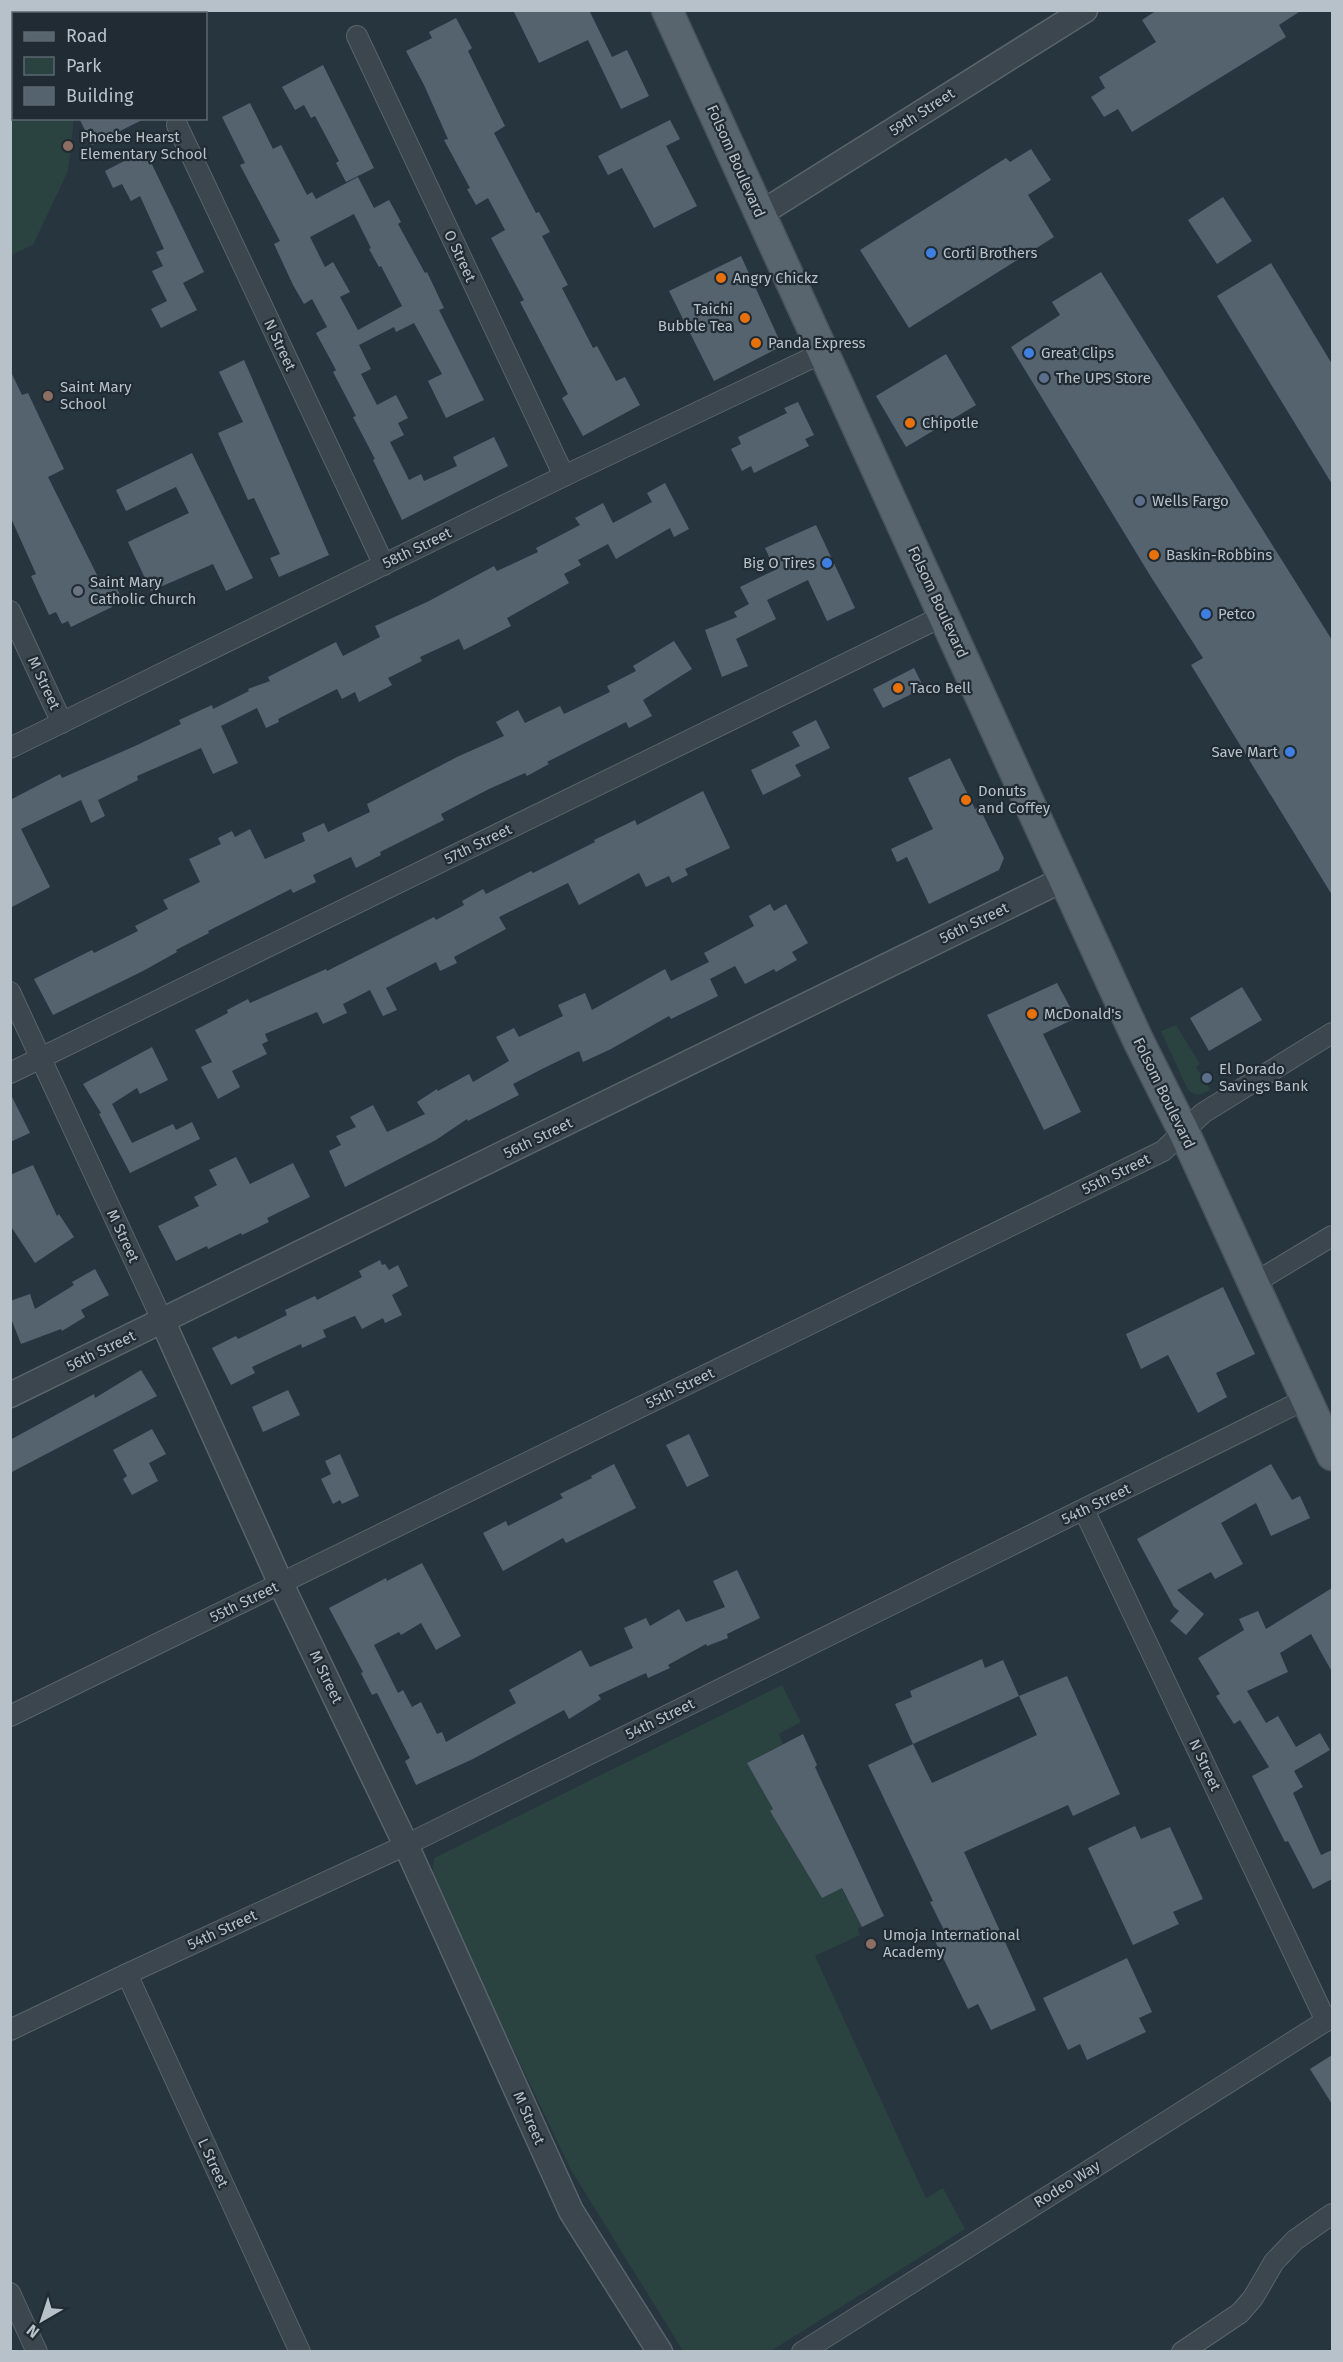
<svg xmlns="http://www.w3.org/2000/svg" width="1343" height="2362" font-family="'Fira Sans',sans-serif">
	<style>
		.green { fill: #2a4240 }
		.building { fill: #55636e; fill-rule: evenodd }
		.lines { fill: none; stroke-linecap: round; stroke-linejoin: round }
		.minor-casing { stroke: #59646c; stroke-width: 22 }
		.tertiary-casing { stroke: #59646c; stroke-width: 27 }
		.primary-casing { stroke: #47525b; stroke-width: 33 }
		.minor { stroke: #3b464f; stroke-width: 20 }
		.tertiary { stroke: #3b464f; stroke-width: 24 }
		.primary { stroke: #59656e; stroke-width: 30 }
		.education-dot { fill: #8d6e63; stroke: #202b34; stroke-width: 2 }
		.shop-dot { fill: #3f7fe0; stroke: #202b34; stroke-width: 2 }
		.food-dot { fill: #e8710a; stroke: #202b34; stroke-width: 2 }
		.service-dot { fill: #5c6f8a; stroke: #202b34; stroke-width: 2 }
		.worship-dot { fill: #6b7280; stroke: #202b34; stroke-width: 2 }
		.labels { text-anchor: middle; stroke-width: 4.5; stroke-linejoin: round; paint-order: stroke }
		.street-label { font-size: 15px; fill: #b7c1c9; stroke: #202b34 }
		.poi-label { font-size: 15px; fill: #b7c1c9; stroke: #202b34; text-anchor: start }
	</style>
	<rect width="100%" height="100%" fill="#27353f"/>
	<g class="green">
		<polygon points="10,11 29,11 31,13 14,14 14,118 74,119 68,171 33,245 11,255"/>
		<path d="M 1176,1025 L 1200,1064 L 1196,1067 L 1211,1090 C 1202,1094 1196,1097 1188,1090 L 1161,1031 Z"/>
		<polygon points="782,1685 801,1722 779,1734 783,1744 747,1763 773,1809 770,1811 822,1898 842,1888 846,1898 859,1892 852,1908 862,1927 858,1928 860,1935 815,1956 926,2198 943,2188 965,2229 771,2351 683,2351 571,2170 432,1878 434,1858"/>
	</g>
	<g class="building">
		<polygon points="513,10 589,10 612,57 627,50 649,96 621,109 588,40 539,63"/>
		<polygon points="1157,10 1302,10 1279,25 1286,37 1132,132 1118,109 1104,117 1091,97 1105,88 1099,77 1156,42 1142,20"/>
		<polygon points="456,18 472,48 468,51 505,126 494,133 536,213 539,212 550,232 542,236 568,285 562,288 593,348 597,346 616,381 625,377 640,405 583,436 562,398 568,394 520,302 524,300 491,238 505,230 488,198 476,205 467,189 470,188 444,140 448,139 424,85 406,51 432,38 429,32"/>
		<polygon points="323,65 374,168 346,182 336,163 339,161 315,116 311,118 304,105 295,110 282,87"/>
		<path d="M 250,103 L 273,149 L 281,145 L 307,195 L 312,192 L 316,199 L 358,177 L 374,208 L 389,200 L 401,222 L 398,224 L 425,273 L 427,272 L 444,308 L 439,310 L 484,400 L 446,418 L 428,381 L 442,374 L 414,323 L 396,332 L 394,327 L 359,345 L 371,369 L 361,374 L 377,405 L 396,395 L 408,418 L 398,423 L 404,435 L 390,442 L 409,480 L 421,474 L 424,481 L 457,466 L 453,457 L 494,437 L 508,466 L 402,520 L 373,460 L 375,459 L 353,417 L 356,416 L 333,372 L 336,370 L 316,333 L 327,327 L 312,299 L 304,304 L 293,285 L 274,244 L 280,241 L 240,165 L 245,163 L 222,117 ZM 354,214 L 371,248 L 369,249 L 379,267 L 381,266 L 402,306 L 358,330 L 340,297 L 350,292 L 333,262 L 325,267 L 310,237 Z"/>
		<polygon points="79,118 146,118 92,145"/>
		<polygon points="670,120 680,139 666,146 697,206 654,228 622,168 608,175 598,156"/>
		<polygon points="1031,149 1051,180 1028,195 1054,237 909,328 860,250 1006,158 1010,162"/>
		<polygon points="145,150 204,272 183,283 197,310 161,328 151,309 167,301 152,271 163,266 156,252 164,249 140,196 131,201 122,184 113,188 105,171"/>
		<polygon points="1223,197 1252,241 1217,264 1188,220"/>
		<polygon points="741,256 782,346 714,381 669,291"/>
		<polygon points="1271,263 1332,364 1332,484 1217,296"/>
		<polygon points="1101,272 1332,640 1332,895 1191,665 1203,658 1151,577 1011,347 1060,315 1052,302"/>
		<polygon points="946,354 976,405 906,447 876,396"/>
		<polygon points="244,360 329,555 279,577 270,558 280,554 254,498 248,500 218,433 243,422 219,372"/>
		<polygon points="10,370 22,395 28,393 64,469 48,477 100,581 111,576 121,597 110,603 112,607 71,627 68,621 62,624 56,612 49,615 31,576 36,574 10,516"/>
		<polygon points="798,402 814,435 805,439 809,446 754,473 751,466 742,471 731,449 741,444 738,437 787,413 784,408"/>
		<polygon points="192,453 253,578 226,591 213,564 151,591 128,542 189,513 176,487 126,511 116,490"/>
		<polygon points="665,483 689,529 674,537 670,528 616,559 608,544 578,560 581,565 564,574 569,583 507,618 511,626 464,650 459,639 420,657 422,661 388,678 392,685 359,702 355,692 342,699 337,689 278,719 279,722 266,728 257,708 221,726 238,763 213,774 201,748 137,776 138,780 98,800 105,816 91,823 81,800 21,829 50,887 10,908 10,800 60,774 62,778 135,746 181,724 179,720 212,705 213,709 249,691 248,689 270,681 268,677 336,642 343,656 380,637 375,626 429,601 494,566 497,571 538,552 536,548 580,525 575,518 603,503 613,523 652,502 647,493"/>
		<polygon points="816,525 855,608 827,621 808,580 767,600 776,619 736,639 748,666 722,677 705,630 737,617 734,612 749,604 740,587 775,570 765,548"/>
		<polygon points="674,641 692,669 643,700 652,716 629,728 626,722 547,762 549,764 527,776 525,773 489,789 441,814 444,820 380,852 381,855 356,868 351,857 313,875 316,882 293,893 291,889 208,931 209,933 176,950 177,952 143,971 53,1015 34,979 92,950 94,953 138,931 135,926 168,909 163,900 200,882 189,859 221,844 218,838 232,831 235,837 250,829 265,859 305,841 302,833 324,823 328,832 370,812 367,804 457,757 504,736 496,722 518,710 525,723 560,706 564,714 610,692 607,686 636,671 633,666"/>
		<polygon points="914,668 924,688 883,708 873,689"/>
		<polygon points="816,720 830,748 795,765 801,776 763,795 751,770 800,746 792,732"/>
		<polygon points="950,758 975,809 979,807 1004,858 999,870 929,904 907,857 897,862 891,849 933,829 908,778"/>
		<polygon points="703,791 730,848 685,869 688,875 672,883 669,876 646,887 639,873 579,905 568,883 499,917 506,929 454,957 457,963 440,971 436,962 386,988 397,1010 383,1016 370,990 343,1004 347,1013 323,1024 317,1012 265,1034 268,1041 262,1044 267,1054 232,1071 240,1087 218,1099 201,1067 212,1062 195,1030 228,1013 227,1010 248,999 250,1003 326,969 327,971 434,917 436,920 464,905 462,901 483,889 486,894 531,871 533,873 595,842 594,840 635,820 637,825"/>
		<polygon points="770,904 774,911 786,904 808,943 792,952 797,960 776,972 774,969 745,984 735,966 710,979 718,996 671,1019 669,1016 611,1049 583,1062 579,1051 544,1068 513,1084 519,1095 468,1121 467,1119 436,1140 345,1187 329,1151 341,1145 336,1136 356,1127 350,1117 373,1105 387,1132 425,1114 417,1102 437,1089 438,1091 469,1074 473,1082 509,1061 496,1037 514,1028 519,1037 563,1016 558,1005 585,993 592,1010 665,969 671,981 709,962 704,953 754,926 749,916"/>
		<polygon points="1057,983 1076,1018 1043,1034 1081,1112 1044,1130 987,1015"/>
		<polygon points="1242,987 1262,1020 1209,1051 1190,1018"/>
		<polygon points="152,1047 168,1080 140,1094 137,1088 112,1104 132,1143 173,1124 176,1130 192,1122 200,1139 130,1173 99,1114 101,1113 83,1084"/>
		<polygon points="10,1093 30,1133 10,1142"/>
		<polygon points="236,1157 250,1184 293,1163 310,1197 267,1218 269,1222 242,1235 241,1233 208,1249 207,1246 176,1261 158,1226 199,1206 194,1197 217,1185 209,1170"/>
		<polygon points="33,1165 57,1216 59,1214 74,1237 35,1263 10,1225 10,1175"/>
		<polygon points="380,1260 382,1265 385,1264 389,1270 398,1265 408,1286 392,1295 402,1315 385,1323 383,1318 362,1329 355,1316 352,1317 323,1330 326,1337 302,1348 301,1344 252,1367 255,1373 231,1385 212,1348 236,1336 238,1339 287,1315 285,1310 315,1296 317,1300 362,1277 359,1271"/>
		<polygon points="95,1269 109,1295 81,1310 85,1317 62,1331 61,1329 21,1344 10,1316 10,1301 30,1294 35,1309 74,1285 72,1282"/>
		<polygon points="1223,1287 1255,1354 1216,1373 1227,1397 1198,1413 1168,1355 1141,1369 1126,1334"/>
		<polygon points="141,1370 157,1396 10,1473 10,1440 94,1394 95,1398"/>
		<polygon points="288,1390 300,1415 263,1432 252,1407"/>
		<polygon points="152,1429 166,1454 149,1463 158,1481 132,1495 123,1479 127,1476 113,1450"/>
		<polygon points="689,1434 709,1476 687,1487 666,1445"/>
		<polygon points="340,1454 359,1496 342,1504 340,1500 333,1504 321,1479 331,1474 325,1461"/>
		<polygon points="614,1464 636,1508 566,1543 563,1538 503,1571 483,1533 506,1521 508,1526 563,1498 560,1494 592,1478 591,1476"/>
		<polygon points="1271,1464 1292,1500 1300,1496 1310,1518 1271,1536 1256,1503 1221,1523 1243,1564 1215,1579 1211,1572 1177,1590 1204,1614 1186,1635 1170,1621 1179,1611 1174,1607 1137,1539"/>
		<polygon points="422,1563 461,1636 436,1650 421,1623 401,1635 399,1632 374,1645 398,1693 403,1690 412,1707 421,1702 437,1734 442,1732 446,1742 516,1703 509,1690 581,1650 590,1667 633,1648 624,1628 646,1618 650,1626 679,1609 686,1622 725,1607 713,1581 737,1570 760,1618 727,1634 728,1638 707,1646 706,1644 668,1665 670,1668 648,1678 646,1673 598,1695 601,1699 569,1719 564,1710 473,1759 416,1785 405,1761 410,1758 377,1693 372,1695 361,1673 363,1672 329,1608 386,1578 387,1581"/>
		<polygon points="1332,1588 1332,1672 1311,1634 1280,1653 1288,1672 1247,1691 1266,1723 1278,1716 1296,1747 1320,1733 1330,1750 1294,1771 1303,1787 1293,1793 1321,1855 1332,1850 1332,1879 1313,1889 1288,1841 1285,1842 1252,1776 1269,1767 1240,1720 1234,1724 1216,1696 1220,1694 1198,1658 1244,1630 1239,1619 1258,1611 1266,1629"/>
		<path d="M 982,1659 L 985,1668 L 1003,1660 L 1019,1696 L 1067,1676 L 1120,1794 L 1073,1816 L 1068,1805 L 964,1852 L 1036,2010 L 991,2030 L 978,2004 L 968,2009 L 932,1935 L 944,1930 L 930,1902 L 933,1901 L 868,1765 L 913,1744 L 895,1704 L 912,1697 L 910,1691 ZM 1019,1696 L 1037,1735 L 932,1783 L 913,1744 Z"/>
		<polygon points="803,1734 817,1765 815,1767 884,1916 862,1927 842,1888 822,1898 770,1811 773,1809 747,1763"/>
		<polygon points="1135,1826 1141,1839 1170,1827 1203,1899 1173,1912 1179,1924 1133,1945 1088,1848"/>
		<polygon points="1127,1958 1152,2012 1139,2018 1146,2032 1087,2060 1080,2044 1068,2050 1043,1998"/>
		<polygon points="1332,2055 1332,2104 1310,2069"/>
	</g>
	<g class="lines">
		<defs>
			<g id="minor">
				<polyline points="357,36 564,476"/>
				<polyline points="177,125 384,565"/>
				<polyline points="10,611 62,723"/>
				<polyline points="10,748 564,476 824,352"/>
				<polyline points="10,992 163,1322"/>
				<polyline points="10,1073 945,615"/>
				<polyline points="1254,1283 1332,1236"/>
				<polyline points="1084,1510 1326,2021"/>
				<polyline points="10,1716 1163,1151 1203,1113 1332,1033"/>
				<polyline points="127,1974 300,2352"/>
				<polyline points="10,2030 127,1974 406,1845 1306,1399"/>
				<polyline points="10,2293 37,2352"/>
				<polyline points="802,2352 1332,2017"/>
				<polyline points="1182,2352 1240,2313 1253,2298 1274,2262 1295,2240 1332,2214"/>
			</g>
			<g id="tertiary">
				<polyline points="760,214 1085,10"/>
				<polyline points="163,1322 281,1584 406,1845 571,2211 660,2352"/>
				<polyline points="10,1395 1064,879"/>
			</g>
			<polyline id="primary" points="667,10 1052,853 1138,1040 1184,1132 1332,1455"/>
		</defs>
		<use href="#minor" class="minor-casing"/>
		<use href="#tertiary" class="tertiary-casing"/>
		<use href="#primary" class="primary-casing"/>
		<use href="#minor" class="minor"/>
		<use href="#tertiary" class="tertiary"/>
		<use href="#primary" class="primary"/>
	</g>
	<g class="education-dot">
		<circle cx="68" cy="146" r="6"/>
		<circle cx="48" cy="396" r="6"/>
		<circle cx="871" cy="1944" r="6"/>
	</g>
	<g class="shop-dot">
		<circle cx="931" cy="253" r="6"/>
		<circle cx="1029" cy="353" r="6"/>
		<circle cx="827" cy="563" r="6"/>
		<circle cx="1206" cy="614" r="6"/>
		<circle cx="1290" cy="752" r="6"/>
	</g>
	<g class="food-dot">
		<circle cx="721" cy="278" r="6"/>
		<circle cx="745" cy="318" r="6"/>
		<circle cx="756" cy="343" r="6"/>
		<circle cx="910" cy="423" r="6"/>
		<circle cx="1154" cy="555" r="6"/>
		<circle cx="898" cy="688" r="6"/>
		<circle cx="966" cy="800" r="6"/>
		<circle cx="1032" cy="1014" r="6"/>
	</g>
	<g class="service-dot">
		<circle cx="1044" cy="378" r="6"/>
		<circle cx="1140" cy="501" r="6"/>
		<circle cx="1207" cy="1078" r="6"/>
	</g>
	<circle class="worship-dot" cx="78" cy="591" r="6"/>
	<g class="labels">
		<g class="street-label">
			<text transform="translate(922 112) rotate(-33)" y="5">59th Street</text>
			<text transform="translate(736 161) rotate(66)" y="5">Folsom Boulevard</text>
			<text transform="translate(460 256) rotate(65)" y="5">O Street</text>
			<text transform="translate(280 345) rotate(65)" y="5">N Street</text>
			<text transform="translate(417 548) rotate(-26)" y="5">58th Street</text>
			<text transform="translate(938 602) rotate(65)" y="5">Folsom Boulevard</text>
			<text transform="translate(44 683) rotate(65)" y="5">M Street</text>
			<text transform="translate(478 844) rotate(-26)" y="5">57th Street</text>
			<text transform="translate(974 923) rotate(-26)" y="5">56th Street</text>
			<text transform="translate(1164 1093) rotate(64)" y="5">Folsom Boulevard</text>
			<text transform="translate(538 1138) rotate(-26)" y="5">56th Street</text>
			<text transform="translate(1116 1174) rotate(-26)" y="5">55th Street</text>
			<text transform="translate(123 1236) rotate(65)" y="5">M Street</text>
			<text transform="translate(101 1351) rotate(-26)" y="5">56th Street</text>
			<text transform="translate(680 1388) rotate(-26)" y="5">55th Street</text>
			<text transform="translate(1096 1504) rotate(-26)" y="5">54th Street</text>
			<text transform="translate(244 1602) rotate(-26)" y="5">55th Street</text>
			<text transform="translate(326 1677) rotate(64)" y="5">M Street</text>
			<text transform="translate(660 1719) rotate(-26)" y="5">54th Street</text>
			<text transform="translate(1205 1765) rotate(65)" y="5">N Street</text>
			<text transform="translate(222 1930) rotate(-25)" y="5">54th Street</text>
			<text transform="translate(529 2118) rotate(66)" y="5">M Street</text>
			<text transform="translate(213 2163) rotate(65)" y="5">L Street</text>
			<text transform="translate(1067 2184) rotate(-32)" y="5">Rodeo Way</text>
		</g>
		<g class="poi-label">
			<text x="80" y="142">Phoebe Hearst<tspan x="80" dy="17">Elementary School</tspan></text>
			<text x="943" y="258">Corti Brothers</text>
			<text x="733" y="283">Angry Chickz</text>
			<text x="733" y="314" text-anchor="end">Taichi<tspan x="733" dy="17">Bubble Tea</tspan></text>
			<text x="768" y="348">Panda Express</text>
			<text x="1041" y="358">Great Clips</text>
			<text x="1056" y="383">The UPS Store</text>
			<text x="60" y="392">Saint Mary<tspan x="60" dy="17">School</tspan></text>
			<text x="922" y="428">Chipotle</text>
			<text x="1152" y="506">Wells Fargo</text>
			<text x="1166" y="560">Baskin-Robbins</text>
			<text x="815" y="568" text-anchor="end">Big O Tires</text>
			<text x="90" y="587">Saint Mary<tspan x="90" dy="17">Catholic Church</tspan></text>
			<text x="1218" y="619">Petco</text>
			<text x="910" y="693">Taco Bell</text>
			<text x="1278" y="757" text-anchor="end">Save Mart</text>
			<text x="978" y="796">Donuts<tspan x="978" dy="17">and Coffey</tspan></text>
			<text x="1044" y="1019">McDonald's</text>
			<text x="1219" y="1074">El Dorado<tspan x="1219" dy="17">Savings Bank</tspan></text>
			<text x="883" y="1940">Umoja International<tspan x="883" dy="17">Academy</tspan></text>
		</g>
	</g>
	<rect width="1343" height="2362" fill="none" stroke="#b7c1c9" stroke-width="24"/>
	<rect x="12" y="12" width="195" height="108" fill="#202b34" stroke="#5c6770" stroke-width="1.5"/>
	<rect x="24" y="32" width="30" height="9" fill="#59656e" stroke="#5c6770" stroke-width="1.5"/>
	<text x="66" y="42" font-size="18" fill="#b7c1c9">Road</text>
	<rect x="24" y="57" width="30" height="18" fill="#2a4240" stroke="#5c6770" stroke-width="1.5"/>
	<text x="66" y="72" font-size="18" fill="#b7c1c9">Park</text>
	<rect x="24" y="87" width="30" height="18" fill="#55636e" stroke="#5c6770" stroke-width="1.5"/>
	<text x="66" y="102" font-size="18" fill="#b7c1c9">Building</text>
	<g transform="translate(42 2320) rotate(219)" stroke="#202b34" stroke-width="4.5" paint-order="stroke">
	<path d="M0-4.5L10 22L0 15L-10 22Z" fill="#b7c1c9"/>
	<text y="-9" font-size="16" font-weight="bold" text-anchor="middle" fill="#b7c1c9">N</text>
	</g>
</svg>
